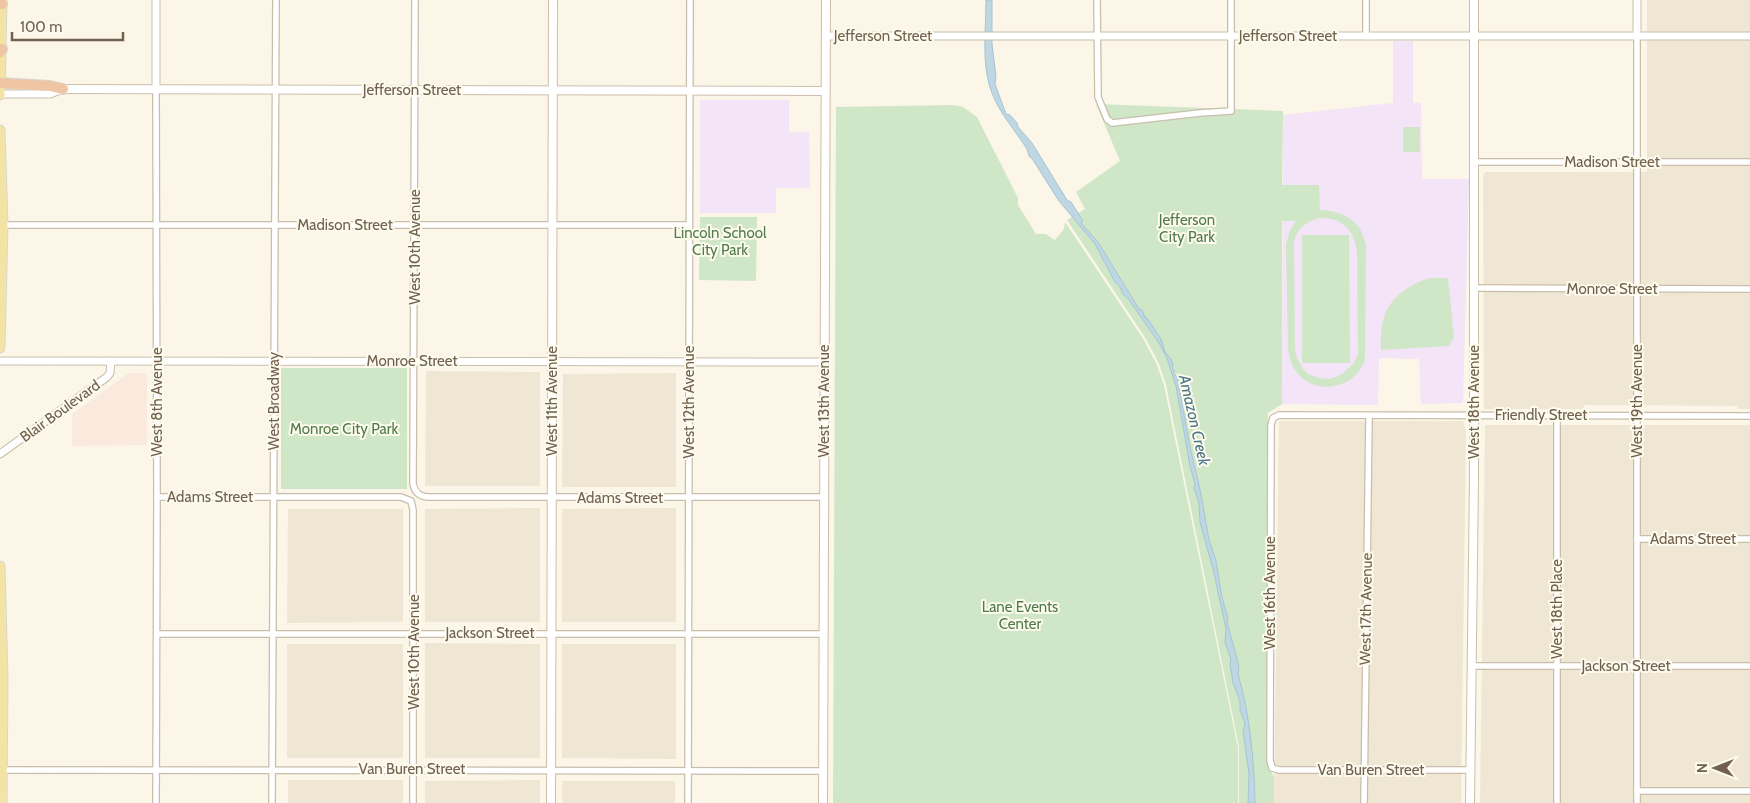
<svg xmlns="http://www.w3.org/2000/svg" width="1750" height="803" font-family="Cabin,sans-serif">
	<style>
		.residential { fill: #efe7d4 }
		.commercial { fill: #faeadd }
		.education { fill: #f3e4f7 }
		.green { fill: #cfe7c7; fill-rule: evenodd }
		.water { fill: #bed7e3; stroke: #a5c4d4 }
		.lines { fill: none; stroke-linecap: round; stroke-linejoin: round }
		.minor-casing { stroke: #c9beac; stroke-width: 8 }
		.tertiary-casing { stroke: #c9beac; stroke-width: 9 }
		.secondary-casing { stroke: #ccbfaa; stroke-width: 10 }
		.primary-casing { stroke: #dad6d1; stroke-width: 11 }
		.motorway-casing { stroke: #dad6d1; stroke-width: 12 }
		.minor { stroke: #fff; stroke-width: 5.5 }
		.tertiary { stroke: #fff; stroke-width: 7 }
		.secondary { stroke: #fff; stroke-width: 8 }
		.primary { stroke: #f3e4a6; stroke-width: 9 }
		.motorway { stroke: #efc5a4; stroke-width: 10 }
		.labels { text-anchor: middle; stroke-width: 4; stroke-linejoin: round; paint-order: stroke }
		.street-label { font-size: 15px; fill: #72614e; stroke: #fdfaee }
		.park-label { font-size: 15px; fill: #517c4a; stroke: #fdfaee }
		.water-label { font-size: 16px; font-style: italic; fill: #4d768a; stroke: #fdfaee }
	</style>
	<rect width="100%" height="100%" fill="#fbf6e8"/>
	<g class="residential">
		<polygon points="1647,0 1750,0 1750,409 1738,409 1737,406 1584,405 1583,409 1484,409 1483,175 1485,172 1647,172"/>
		<polygon points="426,371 540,372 540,486 425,486"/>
		<polygon points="676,373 676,487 562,487 563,374"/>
		<polygon points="1279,421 1463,421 1466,432 1461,803 1274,803"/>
		<polygon points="1485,425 1750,425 1750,803 1480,803"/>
		<polygon points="540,508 540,622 425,622 425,509"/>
		<polygon points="676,508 676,622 562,622 562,509"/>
		<polygon points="288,509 403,509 403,622 287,623"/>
		<polygon points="425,643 540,644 540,758 425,758"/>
		<rect x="287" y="644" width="116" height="114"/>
		<polygon points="562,644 676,644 676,759 562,758"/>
		<rect x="288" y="780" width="115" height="23"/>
		<polygon points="540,780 540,803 425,803 425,781"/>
		<rect x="562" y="781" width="113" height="22"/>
	</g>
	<polygon class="commercial" points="129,373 147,373 147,445 72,446 72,414"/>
	<g class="education">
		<polygon points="1393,41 1413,41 1413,103 1421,103 1422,179 1469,179 1463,403 1421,404 1419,359 1379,358 1378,405 1282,404 1283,115 1393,103"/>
		<polygon points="700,100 789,100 789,132 809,132 810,188 776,188 776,213 700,213"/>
	</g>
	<g class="green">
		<path d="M 1096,104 L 1283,111 L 1282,185 L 1319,185 L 1320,210 C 1344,211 1362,221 1366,246 L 1365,360 C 1356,387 1318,397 1298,374 C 1292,367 1289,358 1288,349 L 1286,244 L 1290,230 L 1296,221 L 1282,221 L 1282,404 L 1268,413 L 1267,763 L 1274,777 L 1274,803 L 1239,803 L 1239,747 L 1166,385 L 1159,364 L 1146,339 L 1067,220 L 1085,209 L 1076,192 L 1120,161 ZM 1319,218 C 1343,217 1354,230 1357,252 L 1358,354 L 1353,364 L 1342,374 L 1330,379 L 1319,378 L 1308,374 L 1303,369 L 1297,358 L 1295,350 L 1294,242 C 1297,228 1306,222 1319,218 Z"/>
		<polygon points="953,105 963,107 977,117 1018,198 1018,205 1036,234 1046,234 1055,240 1064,229 1065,222 1144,340 1157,365 1164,385 1238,748 1238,803 833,803 836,107"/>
		<rect x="1403" y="127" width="17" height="25"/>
		<polygon points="700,217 757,217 756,281 699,280"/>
		<polygon points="1302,235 1349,235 1350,363 1302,363"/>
		<path d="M 1429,278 L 1448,278 L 1454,338 L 1449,346 L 1381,350 C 1379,311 1391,292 1429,278 Z"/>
		<rect x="281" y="368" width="126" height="121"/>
	</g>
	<path class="water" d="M 986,0 L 992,0 L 992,44 L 996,77 L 995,84 L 1006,114 L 1010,115 L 1017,123 L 1018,127 L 1032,143 L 1067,200 L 1071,202 L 1083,221 L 1081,223 L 1098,242 L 1139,309 L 1142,310 L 1145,318 L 1147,318 L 1161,339 L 1165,352 L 1171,359 L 1173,365 L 1172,368 L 1175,371 L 1173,373 L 1177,377 L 1190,447 L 1201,494 L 1209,540 L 1216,561 L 1222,598 L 1228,618 L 1227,622 L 1239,666 L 1238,674 C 1250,716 1254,759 1255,803 L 1248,803 L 1249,773 L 1243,731 L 1245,724 L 1240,710 L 1240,701 L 1233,683 L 1230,664 L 1231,659 L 1225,643 L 1226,629 L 1213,569 L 1200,522 L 1199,503 L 1194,488 L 1195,484 L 1190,466 L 1176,386 L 1167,358 L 1159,343 L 1129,300 L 1123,294 L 1120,287 L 1115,282 L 1095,244 L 1059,201 L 1033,160 L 1029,156 L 1027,149 C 1015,130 1000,114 992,93 C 981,65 986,30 986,0 Z"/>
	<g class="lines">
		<defs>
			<g id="minor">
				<path d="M 415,0 L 413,484 C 415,493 420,497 429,497 L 824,497"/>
				<polyline points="1097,0 1098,97 1107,119 1112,123 1200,113 1231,111 1231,0"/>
				<polyline points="1366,0 1366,36"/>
				<polyline points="1474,162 1750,162"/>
				<polyline points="0,225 689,225"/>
				<polyline points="1474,288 1750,289"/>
				<polyline points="1557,415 1557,803"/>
				<polyline points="157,497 401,497 411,501 413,510 413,803"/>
				<polyline points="1637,539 1750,539"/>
				<polyline points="157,634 823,634"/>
				<polyline points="1472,666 1750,666"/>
				<polyline points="0,770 823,771"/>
				<polyline points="1470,770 1279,770 1272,768 1270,760 1271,425 1273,418 1279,415 1750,416"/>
				<polyline points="1637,791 1750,791"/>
				<polyline points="156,803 157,497 156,90"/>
				<polyline points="272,803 276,0"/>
				<polyline points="688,803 690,0"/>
				<polyline points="1364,803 1369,416"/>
				<polyline points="1637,803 1637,36"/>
			</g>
			<g id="tertiary">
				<polyline points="156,0 156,90"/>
				<polyline points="826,36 1750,36"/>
				<polyline points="1637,36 1637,0"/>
				<polyline points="0,94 50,94 63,89"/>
				<polyline points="0,361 825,362"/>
				<polyline points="0,454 107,377 110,373 111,362"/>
			</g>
			<g id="secondary">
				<polyline points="63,89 825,91"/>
				<polyline points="551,803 553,0"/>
				<polyline points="823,803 826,0"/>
				<polyline points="1470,803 1474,478 1474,0"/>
			</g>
			<g id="primary">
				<polyline points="0,95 2,0"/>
				<polyline points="0,130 3,225 0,348"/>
				<polyline points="0,566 3,679 2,803"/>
			</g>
			<g id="motorway">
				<polyline points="0,0 2,4"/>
				<polyline points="0,52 2,49"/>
				<polyline points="0,83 50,86 63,89"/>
			</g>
		</defs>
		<use href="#minor" class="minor-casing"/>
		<use href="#tertiary" class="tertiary-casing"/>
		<use href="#secondary" class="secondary-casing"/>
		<use href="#primary" class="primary-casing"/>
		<use href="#motorway" class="motorway-casing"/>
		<use href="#minor" class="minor"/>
		<use href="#tertiary" class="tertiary"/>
		<use href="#secondary" class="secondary"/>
		<use href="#primary" class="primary"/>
		<use href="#motorway" class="motorway"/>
	</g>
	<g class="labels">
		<g class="street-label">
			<text x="883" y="41">Jefferson Street</text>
			<text x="1288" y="41">Jefferson Street</text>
			<text x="412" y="95">Jefferson Street</text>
			<text x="1612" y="167">Madison Street</text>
			<text x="345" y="230">Madison Street</text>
			<text transform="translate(415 247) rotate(-90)" y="5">West 10th Avenue</text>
			<text x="1612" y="294">Monroe Street</text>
			<text x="412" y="366">Monroe Street</text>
			<text transform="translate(274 401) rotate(-90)" y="5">West Broadway</text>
			<text transform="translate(552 401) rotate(-90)" y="5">West 11th Avenue</text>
			<text transform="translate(824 401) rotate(-90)" y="5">West 13th Avenue</text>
			<text transform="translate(1637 401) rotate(-90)" y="5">West 19th Avenue</text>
			<text transform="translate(157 402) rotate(-90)" y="5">West 8th Avenue</text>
			<text transform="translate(689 402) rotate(-90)" y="5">West 12th Avenue</text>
			<text transform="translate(1474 402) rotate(-90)" y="5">West 18th Avenue</text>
			<text transform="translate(60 411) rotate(-36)" y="5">Blair Boulevard</text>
			<text x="1541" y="420">Friendly Street</text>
			<text x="210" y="502">Adams Street</text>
			<text x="620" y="503">Adams Street</text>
			<text x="1693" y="544">Adams Street</text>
			<text transform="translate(1270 593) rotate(-90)" y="5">West 16th Avenue</text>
			<text transform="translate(1366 609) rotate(-89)" y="5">West 17th Avenue</text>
			<text transform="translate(1557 609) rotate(-90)" y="5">West 18th Place</text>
			<text x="490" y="638">Jackson Street</text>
			<text transform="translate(414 652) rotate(-90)" y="5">West 10th Avenue</text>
			<text x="1626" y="671">Jackson Street</text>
			<text x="412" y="774">Van Buren Street</text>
			<text x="1371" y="775">Van Buren Street</text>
		</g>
		<g class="park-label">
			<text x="1187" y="225">Jefferson<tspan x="1187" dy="17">City Park</tspan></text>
			<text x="720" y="238">Lincoln School<tspan x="720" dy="17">City Park</tspan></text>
			<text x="344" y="434">Monroe City Park</text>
			<text x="1020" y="612">Lane Events<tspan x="1020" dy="17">Center</tspan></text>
		</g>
		<g class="water-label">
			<text transform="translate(1195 420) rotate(77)" y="6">Amazon Creek</text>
		</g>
	</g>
	<g transform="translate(1715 768) rotate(270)" stroke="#fdfaee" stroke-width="4" paint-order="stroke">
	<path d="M0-4L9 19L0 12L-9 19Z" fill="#72614e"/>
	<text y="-8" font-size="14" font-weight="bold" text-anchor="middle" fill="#72614e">N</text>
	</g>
	<path d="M12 32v8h111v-8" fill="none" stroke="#72614e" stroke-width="2.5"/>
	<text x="20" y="32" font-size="15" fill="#72614e" stroke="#fdfaee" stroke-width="4" paint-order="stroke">100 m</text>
</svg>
